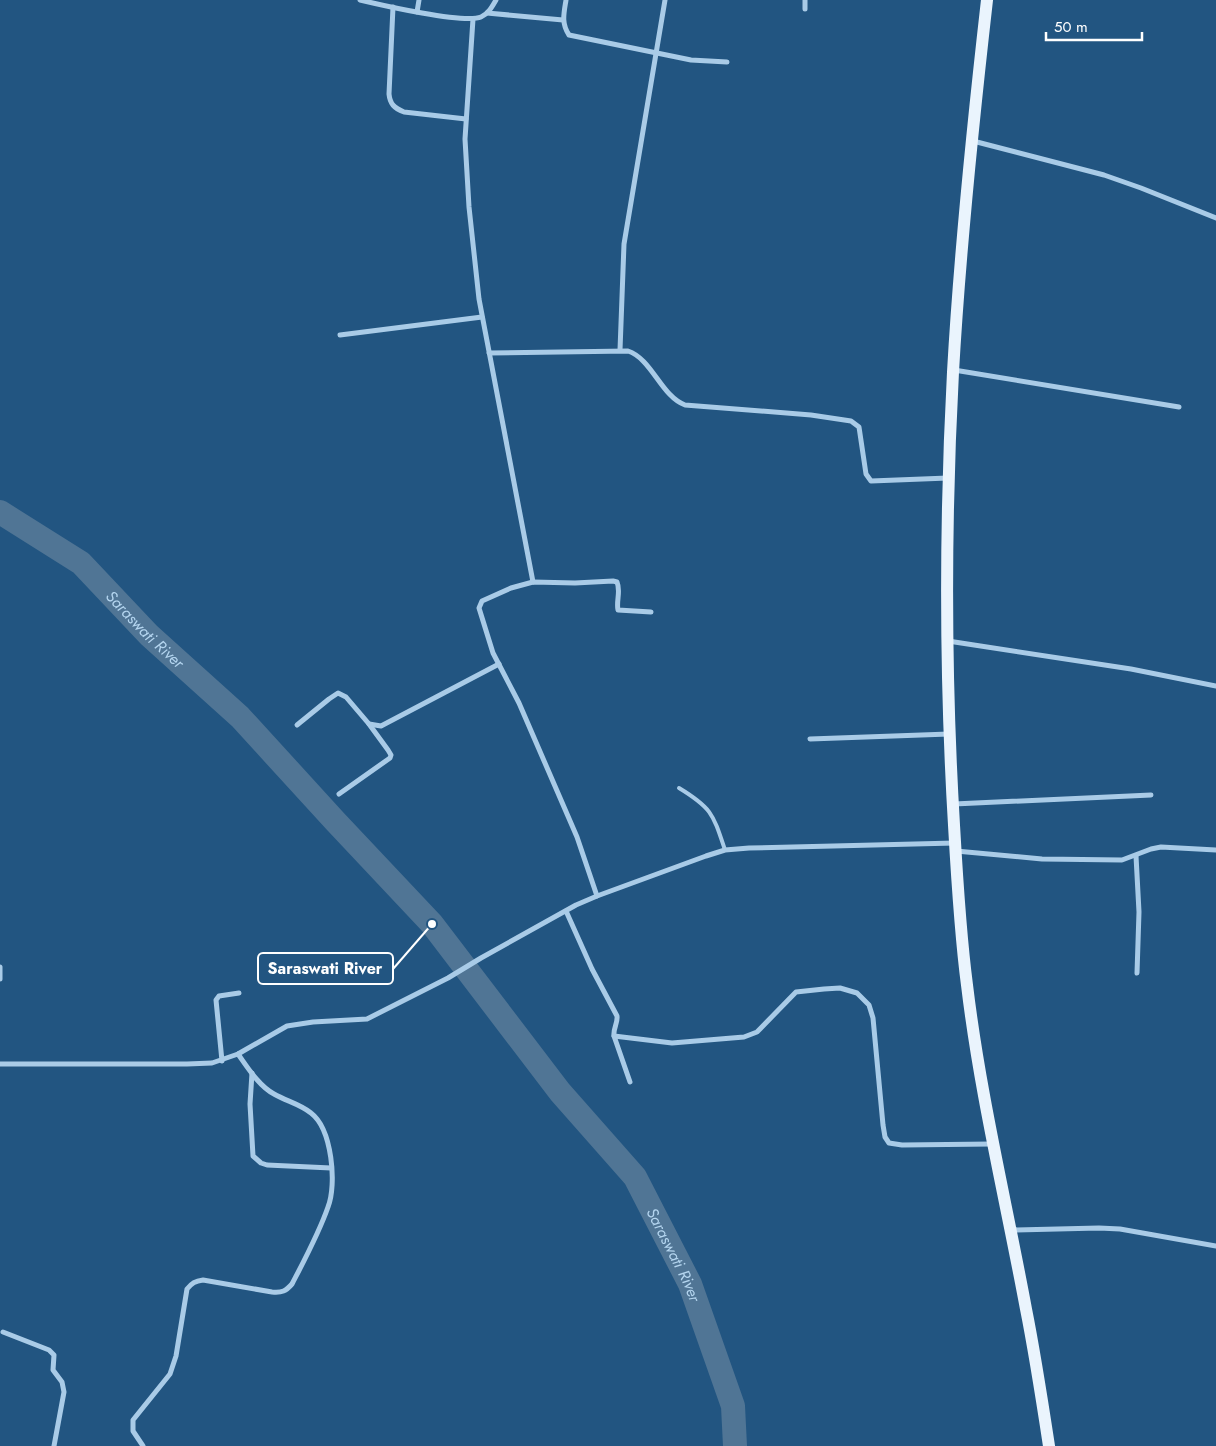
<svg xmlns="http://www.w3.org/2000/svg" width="1216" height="1446" font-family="Jost,sans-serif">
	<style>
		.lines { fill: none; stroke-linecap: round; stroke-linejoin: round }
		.river { stroke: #507595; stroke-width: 24 }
		.lane { stroke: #a9cbe7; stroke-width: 4 }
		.street { stroke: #a9cbe7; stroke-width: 5 }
		.primary { stroke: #eaf4fd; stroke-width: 12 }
		.labels { text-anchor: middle; stroke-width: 4.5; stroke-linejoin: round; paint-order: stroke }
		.water-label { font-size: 16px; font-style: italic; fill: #b4d5ef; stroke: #225581 }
		.leader { fill: none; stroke: #fff; stroke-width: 2 }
		.callout-dot { fill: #fff; stroke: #225581; stroke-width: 2 }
		.callout { fill: #225581; stroke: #fff; stroke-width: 2 }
		.callout-label { font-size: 16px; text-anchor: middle; font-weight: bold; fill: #fff }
	</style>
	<rect width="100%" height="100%" fill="#225581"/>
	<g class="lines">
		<path class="river" id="s1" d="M 0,512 L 81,563 L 149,635 L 240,717 L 335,821 L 432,924 L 560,1092 L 635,1177 L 690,1284 L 733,1406 L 735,1446"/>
		<path class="lane" d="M 679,788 C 712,808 713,814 725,850"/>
		<g class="street">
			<path d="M 360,0 C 381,5 464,24 481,17 C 488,14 492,7 496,0"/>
			<path d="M 566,0 C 564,13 561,23 569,35 L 691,60 L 727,62"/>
			<path d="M 393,7 L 389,94 C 390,104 394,108 404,112 L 466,119"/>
			<polyline points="805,9 805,0"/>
			<polyline points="417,12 419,0"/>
			<polyline points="487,13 563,20"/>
			<polyline points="473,19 465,139 469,207 479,299 533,582"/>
			<polyline points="973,141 1104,175 1141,188 1216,218"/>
			<polyline points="340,335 482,317"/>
			<polyline points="620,350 624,244 665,0"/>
			<path d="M 489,353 L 628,351 C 652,359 661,396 685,405 L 811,415 L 851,421 L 859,427 L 866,474 L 871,481 L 948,478"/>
			<polyline points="954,370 1179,407"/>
			<polyline points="948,641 1131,669 1216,686"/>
			<polyline points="297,725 329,699 338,693 346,697 369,724 381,726 499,664"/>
			<polyline points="810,739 949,734"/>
			<polyline points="339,794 390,758 391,755 388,750 369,724"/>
			<polyline points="954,804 1151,795"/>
			<polyline points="956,851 1042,859 1122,860 1151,849 1161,847 1216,850"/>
			<polyline points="1136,856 1139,912 1137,973"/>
			<path d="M 597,896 L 577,837 L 519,703 L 493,653 L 479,608 L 482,601 L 511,588 L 533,582 L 575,583 L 613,581 L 617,582 C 621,591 616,601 618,610 L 651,612"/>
			<path d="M 566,911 L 592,969 L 617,1016 C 618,1023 613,1028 614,1036 L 630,1082"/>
			<polyline points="0,967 0,979"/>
			<polyline points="614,1036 672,1043 744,1037 757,1032 796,992 824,989 840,988 857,993 869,1005 873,1018 883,1125 885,1137 889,1143 902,1145 992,1144"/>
			<polyline points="222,1061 216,1000 219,996 239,993"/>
			<polyline points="0,1064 187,1064 212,1063 238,1054 287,1026 313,1022 367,1019 448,978 481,958 576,905 597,896 706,856 725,850 749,848 955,843"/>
			<polyline points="252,1073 250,1104 253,1156 261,1163 267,1165 331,1168"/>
			<polyline points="1011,1230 1099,1228 1120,1229 1216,1246"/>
			<polyline points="3,1332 49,1350 54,1355 53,1370 62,1382 64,1392 54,1446"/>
			<path d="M 143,1446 L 133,1431 L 133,1420 L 170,1374 L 176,1356 L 187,1289 C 192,1283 195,1281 203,1280 L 272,1292 C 282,1293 286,1291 292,1284 C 305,1259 319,1233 328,1207 C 337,1184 332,1129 311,1113 C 300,1104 286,1101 274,1094 C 259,1086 248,1068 238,1054"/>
		</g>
		<path class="primary" d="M 987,0 C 973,123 960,248 953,372 C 945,522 945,674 954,825 C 957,878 960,932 967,985 C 980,1094 1006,1201 1026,1309 C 1035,1354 1042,1400 1049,1446"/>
	</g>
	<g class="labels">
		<g class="water-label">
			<text dy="6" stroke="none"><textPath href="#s1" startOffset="188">Saraswati River</textPath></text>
			<text dy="6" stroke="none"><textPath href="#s1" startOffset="1011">Saraswati River</textPath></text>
		</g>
	</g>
	<path class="leader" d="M432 924L393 969"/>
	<circle class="callout-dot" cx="432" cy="924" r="5"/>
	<rect class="callout" x="258" y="953" width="135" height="31" rx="5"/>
	<g class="callout-label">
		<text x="325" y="974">Saraswati River</text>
	</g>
	<path d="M1046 32v8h96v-8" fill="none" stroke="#ffffff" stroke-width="2.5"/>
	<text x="1054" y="32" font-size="15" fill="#ffffff" stroke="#225581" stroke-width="4" paint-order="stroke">50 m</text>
</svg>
